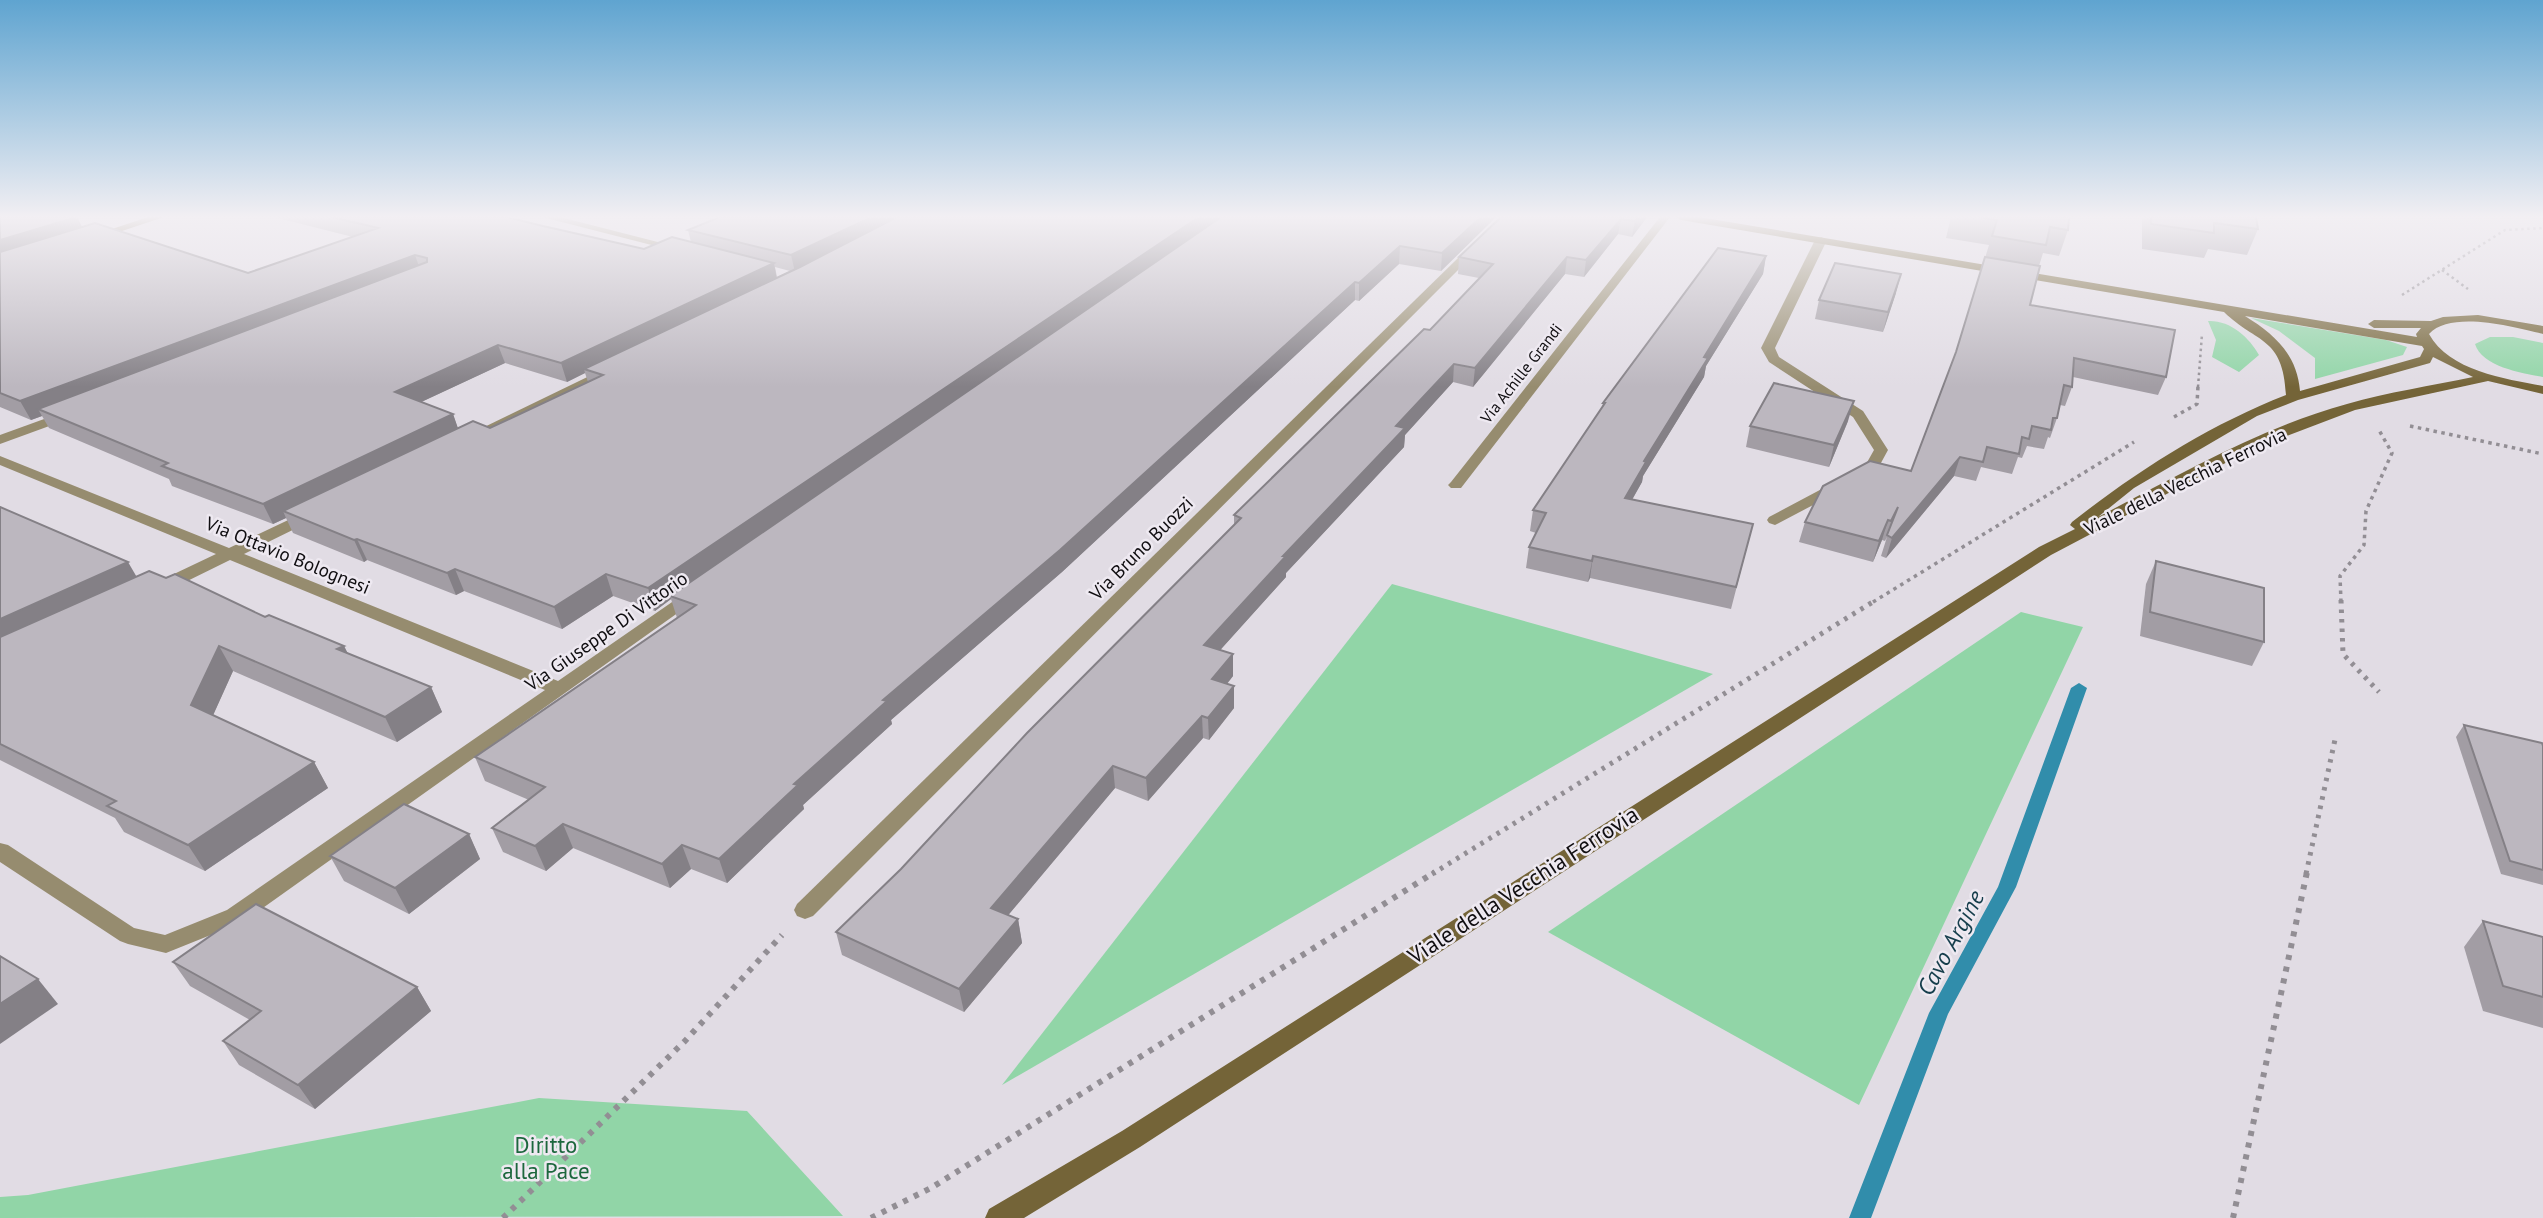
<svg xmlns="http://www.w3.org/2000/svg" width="2543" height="1218" font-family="'PT Sans',sans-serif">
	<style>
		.green { fill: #91d5a7 }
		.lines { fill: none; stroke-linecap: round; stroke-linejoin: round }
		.stream { fill: #318dab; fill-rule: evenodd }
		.path-far3 { stroke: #928e94; stroke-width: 2.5; stroke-dasharray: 2.5 3.5; stroke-linecap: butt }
		.path-far2 { stroke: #928e94; stroke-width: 3.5; stroke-dasharray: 3.5 4.5; stroke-linecap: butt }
		.path-far1 { stroke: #928e94; stroke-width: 5; stroke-dasharray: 3.5 6; stroke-linecap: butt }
		.path { stroke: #928e94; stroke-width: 6; stroke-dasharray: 5 7; stroke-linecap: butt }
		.street { fill: #968c6f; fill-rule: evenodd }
		.secondary { fill: #746438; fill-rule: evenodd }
		.wall { fill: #a29da4; fill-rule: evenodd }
		.shaded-wall { fill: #848086 }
		.building { fill: #bcb7bf; stroke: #848086; stroke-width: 2 }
		.labels { text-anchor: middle; stroke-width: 5; stroke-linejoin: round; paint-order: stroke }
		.far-street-label { font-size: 16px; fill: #100e11; stroke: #eee9f1 }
		.street-label { font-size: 19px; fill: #100e11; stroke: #eee9f1 }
		.near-street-label { font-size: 23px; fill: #100e11; stroke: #eee9f1 }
		.near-park-label { font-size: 23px; fill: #1c673d; stroke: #eee9f1 }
		.near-water-label { font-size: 24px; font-style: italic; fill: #163e4c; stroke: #eee9f1 }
	</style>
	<rect width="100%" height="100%" fill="#e1dce4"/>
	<g class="green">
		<polygon points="2251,318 2386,340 2407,347 2403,355 2315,379 2315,358 2279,331"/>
		<path d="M 2208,321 C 2230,320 2249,337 2259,355 L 2239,372 L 2212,357 L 2216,340 Z"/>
		<path d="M 2490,337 L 2513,337 L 2543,343 L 2543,377 C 2522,373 2482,367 2475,344 Z"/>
		<polygon points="1392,584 1713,674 1002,1085"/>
		<polygon points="2021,612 2083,627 1859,1105 1548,932"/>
		<polygon points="539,1098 747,1111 843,1216 0,1218 0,1197 28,1195"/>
	</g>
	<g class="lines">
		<polygon class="stream" points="2079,683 2087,688 2016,887 1948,1014 1871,1218 1849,1218 1929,1013 1998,887 2071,688"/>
		<g class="path-far3">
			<polyline points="2442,270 2468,289"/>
			<polyline points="2402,295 2505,230 2543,228"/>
			<polyline points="2198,387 2202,334"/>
		</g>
		<g class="path-far2">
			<polyline points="2174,417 2197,404 2198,386"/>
			<polyline points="2410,426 2543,454"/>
			<polyline points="1873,602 2134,442"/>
			<polyline points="2341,602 2340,576 2364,545 2366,511 2392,453 2379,430"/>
		</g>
		<g class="path-far1">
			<polyline points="2341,600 2343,654 2379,692"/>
			<polyline points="1432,874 1876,600"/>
			<polyline points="2306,874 2336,735"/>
		</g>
		<g class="path">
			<polyline points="503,1218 684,1042 782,935"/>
			<polyline points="871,1218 931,1188 1435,872"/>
			<polyline points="2233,1218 2307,872"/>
		</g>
		<g class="street">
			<polygon points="542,217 560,217 685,249 679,252"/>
			<polygon points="1500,217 1511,217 813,916 805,919 797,916 794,910 797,904"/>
			<polygon points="1660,217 1670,217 1461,488 1451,488 1448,485 1451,482"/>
			<polygon points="1821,237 1827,240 1775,348 1779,357 1863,411 1888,450 1876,472 1775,525 1769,523 1767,520 1769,517 1865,466 1874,450 1853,417 1769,362 1761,348 1815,240"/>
			<polygon points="608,367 613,368 613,374 484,436 479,437 472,433"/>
			<polygon points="69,410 76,414 74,417 0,444 0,435"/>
			<polygon points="0,456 229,548 303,513 315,513 317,516 315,519 244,554 558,681 688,591 700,591 703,595 243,922 166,953 128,944 120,941 0,862 0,843 8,845 134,928 165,935 227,910 545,690 230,560 167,591 155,591 152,587 155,583 216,554 0,465"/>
		</g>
		<g class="secondary">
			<polygon points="148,217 164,217 98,239 88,237"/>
			<path d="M 1676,217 L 1699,217 L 2417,337 L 2416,334 L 2421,328 L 2374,328 L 2368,324 L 2374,320 L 2431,321 L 2443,317 L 2478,315 L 2543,326 L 2543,334 C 2514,327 2451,310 2429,334 C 2449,371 2506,379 2543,386 L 2543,394 L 2488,381 L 2355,410 L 2252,449 L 2051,555 L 1140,1147 L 1024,1218 L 985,1218 L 989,1209 L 1122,1131 L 2039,547 L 2075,529 L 2070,525 L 2072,522 C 2137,471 2209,425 2286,395 C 2283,336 2257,344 2224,312 L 1681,220 ZM 2245,316 L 2422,346 L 2424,349 L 2420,357 L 2300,391 C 2297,354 2274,334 2245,316 ZM 2433,357 L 2473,377 C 2431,386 2388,392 2347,404 C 2259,428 2179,475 2098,517 L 2134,488 L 2257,416 L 2298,400 L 2430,363 Z"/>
		</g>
	</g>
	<g class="wall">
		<path d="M 0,217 L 77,217 L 82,227 L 248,273 L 353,237 L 274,217 L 506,217 L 543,226 L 644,249 L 691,242 L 688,230 L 1496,217 L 1441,271 L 1399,264 L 1359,301 L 1355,300 L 1062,572 L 891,720 L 892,724 L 803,805 L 804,809 L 727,883 L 691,869 L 670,888 L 573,848 L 546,871 L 503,852 L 492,828 L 529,800 L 485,781 L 475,757 L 677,618 L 671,599 L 655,611 L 613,596 L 562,629 L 464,591 L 456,595 L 367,560 L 364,562 L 293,533 L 286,518 L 273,524 L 172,486 L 169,479 L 49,428 L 42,416 L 31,420 L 0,407 ZM 775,267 L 790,271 L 777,277 ZM 505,363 L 567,382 L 585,373 L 588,382 L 490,428 L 458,429 L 453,414 L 421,402 Z"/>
		<polygon points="1501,217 1647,217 1632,237 1618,234 1584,277 1565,274 1473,387 1453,382 1405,435 1404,447 1286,573 1286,577 1220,650 1233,676 1227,684 1234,686 1234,708 1209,740 1203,738 1148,801 1115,788 1008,915 1018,919 1022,943 964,1012 842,955 836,932 901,869 1234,525 1234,515 1430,330 1479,278 1458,274 1459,257"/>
		<polygon points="1951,217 2069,217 2068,230 2059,256 2043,253 2039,266 2030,305 2166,377 2158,395 2073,377 2072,387 2065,406 2060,405 2057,418 2050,438 2048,437 2044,449 2027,446 2022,458 2018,457 2012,474 1981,467 1976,481 1954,476 1886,558 1881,556 1887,537 1885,541 1882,540 1873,562 1799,542 1805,522 1911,471 1956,353 1989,245 1946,238"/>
		<polygon points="2142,217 2256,217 2258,229 2247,255 2208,249 2204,258 2142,249"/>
		<polygon points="1766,256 1763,274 1706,366 1704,377 1643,476 1642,482 1632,500 1753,524 1731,609 1590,578 1588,582 1526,568 1529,547 1536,533 1530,531 1533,510 1602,408 1603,403"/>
		<polygon points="1896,293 1883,332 1815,319 1819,300"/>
		<polygon points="1848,421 1829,467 1746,447 1750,426"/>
		<polygon points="0,507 136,576 265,617 344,646 348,654 431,687 442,712 397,742 233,671 213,715 314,762 328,788 205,871 124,832 115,818 0,760"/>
		<polygon points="2156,561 2264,642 2252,666 2140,636 2146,584"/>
		<polygon points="2464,725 2543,746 2543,885 2501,874 2456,737"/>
		<polygon points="469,834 480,859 409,914 344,881 330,856"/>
		<polygon points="2483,921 2543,937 2543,1028 2483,1011 2464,947"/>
		<polygon points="173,962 417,987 431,1011 315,1109 239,1065 223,1041 250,1020 190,986"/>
	</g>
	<g class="shaded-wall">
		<polygon points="77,217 85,233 0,259 0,240"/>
		<polygon points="872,217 909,217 795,272 791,255"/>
		<polygon points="1199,217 1224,217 670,596 671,599 655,611 648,588"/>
		<polygon points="1481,217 1496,217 1441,271 1442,253"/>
		<polygon points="1638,217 1647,217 1632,237 1635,221"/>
		<polygon points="1621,219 1618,234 1584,277 1586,260"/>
		<polygon points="1400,246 1399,264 1359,301 1359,283"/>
		<polygon points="415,255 421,272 38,409 42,416 31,420 20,401"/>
		<polygon points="1766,256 1763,274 1706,366 1704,377 1643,476 1642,482 1621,519 1625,498 1644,461 1704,357"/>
		<polygon points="1567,257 1565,274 1473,387 1475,368"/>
		<polygon points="774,263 777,280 584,369 585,373 567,382 561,363"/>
		<polygon points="1901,274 1896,293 1883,332 1888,312"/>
		<polygon points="1355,282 1355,300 1062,572 891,720 892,724 803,805 804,809 727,883 719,859 794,784 883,700"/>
		<polygon points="498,345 505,363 402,411 395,392"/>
		<polygon points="1454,364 1453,382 1405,435 1404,447 1286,573 1286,577 1205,667 1204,645 1396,426"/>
		<polygon points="1854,401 1848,421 1829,467 1834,445"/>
		<polygon points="453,414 460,434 283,511 286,518 273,524 263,504"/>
		<polygon points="1960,457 1954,476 1886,558 1892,538"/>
		<polygon points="1888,520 1882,540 1873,562 1879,541"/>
		<polygon points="357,539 367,560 364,562 354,540"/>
		<polygon points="1593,556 1590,578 1588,582 1592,561"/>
		<polygon points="128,562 142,586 0,651 0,619"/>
		<polygon points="455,569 464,591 456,595 447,573"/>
		<polygon points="606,574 613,596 562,629 554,607"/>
		<polygon points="219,646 233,671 206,731 191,705"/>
		<polygon points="344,646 356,670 337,649"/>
		<polygon points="1233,654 1233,676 1213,701 1212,679"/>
		<polygon points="1234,686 1234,708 1209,740 1208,718"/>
		<polygon points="431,687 442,712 397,742 385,717"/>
		<polygon points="1202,716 1203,738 1148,801 1146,778"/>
		<polygon points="314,762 328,788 205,871 188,845"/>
		<polygon points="1113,766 1115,788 995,931 991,908"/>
		<polygon points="563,824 573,848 546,871 535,846"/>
		<polygon points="469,834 480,859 409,914 395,888"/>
		<polygon points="682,845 691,869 670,888 662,864"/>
		<polygon points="1018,919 1022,943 964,1012 959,989"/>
		<polygon points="38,979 58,1004 0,1044 0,1004"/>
		<polygon points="417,987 431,1011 315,1109 298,1085"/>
	</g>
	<g class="building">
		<polygon points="0,217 77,217 0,240"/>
		<polygon points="332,217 506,217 543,226 644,249 672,237 774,263 561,363 498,345 395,392 453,414 263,504 162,466 168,463 38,409 427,262 427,258 415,255 20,401 0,393 0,252 95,223 248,273 378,228"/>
		<polygon points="720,217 872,217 791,255 688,230"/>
		<polygon points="897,217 1199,217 648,588 606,574 554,607 455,569 447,573 357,539 354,540 283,511 473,421 490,428 603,375 584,369 800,267"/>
		<polygon points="1221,217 1481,217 1442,253 1400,246 1359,283 1355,282 1060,550 883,700 887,701 794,784 798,785 719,859 682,845 662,864 563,824 535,846 492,828 545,787 475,757 696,605 670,596"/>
		<polygon points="1501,217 1638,217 1635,221 1621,219 1586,260 1567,257 1475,368 1454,364 1396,426 1405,428 1283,556 1286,556 1204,645 1233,654 1212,679 1234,686 1208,718 1202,716 1146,778 1113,766 991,908 1018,919 959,989 836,932 901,869 1027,733 1241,518 1234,515 1424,329 1430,330 1493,264 1459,257"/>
		<polygon points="1979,217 2069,217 2068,230 2050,227 2046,245 1992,236 1997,220"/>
		<polygon points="2151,217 2256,217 2258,229 2214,223 2214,233 2151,224"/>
		<polygon points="1718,248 1766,256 1704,357 1708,358 1644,461 1646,462 1625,498 1753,524 1736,587 1593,556 1592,561 1529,547 1546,513 1533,510 1605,403 1603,403"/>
		<polygon points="1985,257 2040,266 2030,305 2175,330 2166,377 2074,358 2072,387 2064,385 2057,418 2053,418 2051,430 2032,426 2029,439 2022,437 2019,454 1987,447 1983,462 1960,457 1892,538 1887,535 1898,507 1891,521 1888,520 1879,541 1805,522 1823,486 1870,461 1911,471 1956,352"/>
		<polygon points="1835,263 1901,274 1888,312 1819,300"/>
		<polygon points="1774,383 1854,401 1834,445 1750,426"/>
		<polygon points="0,507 128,562 0,619"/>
		<polygon points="2156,561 2264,588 2264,642 2150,612"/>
		<polygon points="149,571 166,578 175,574 265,617 269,615 344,646 337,649 431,687 385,717 219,646 191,705 314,762 188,845 107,806 116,801 0,744 0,637"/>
		<polygon points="2464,725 2542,743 2543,746 2543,870 2510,861"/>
		<polygon points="404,804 469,834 395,888 330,856"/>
		<polygon points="256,904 417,987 298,1085 223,1041 261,1011 173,962"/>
		<polygon points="2483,921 2543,937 2543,997 2503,986"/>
		<polygon points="0,956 38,979 0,1004"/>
	</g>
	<linearGradient id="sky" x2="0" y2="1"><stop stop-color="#5fa4d0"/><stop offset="0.56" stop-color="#f2eff3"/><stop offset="1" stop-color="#f2eff3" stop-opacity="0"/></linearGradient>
	<rect width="2543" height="387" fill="url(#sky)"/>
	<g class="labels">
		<g class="far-street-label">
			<text transform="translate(1521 373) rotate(-52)" y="6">Via Achille Grandi</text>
		</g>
		<g class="street-label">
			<text transform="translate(2185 481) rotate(-26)" y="7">Viale della Vecchia Ferrovia</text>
			<text transform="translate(1141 548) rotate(-45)" y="7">Via Bruno Buozzi</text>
			<text transform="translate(288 555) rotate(22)" y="7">Via Ottavio Bolognesi</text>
			<text transform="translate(606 631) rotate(-35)" y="7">Via Giuseppe Di Vittorio</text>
		</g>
		<g class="near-street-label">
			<text transform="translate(1523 885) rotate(-33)" y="8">Viale della Vecchia Ferrovia</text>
		</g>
		<g class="near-park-label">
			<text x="546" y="1153">Diritto<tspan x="546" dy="26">alla Pace</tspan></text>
		</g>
		<g class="near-water-label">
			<text transform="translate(1951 943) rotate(-62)" y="8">Cavo Argine</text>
		</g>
	</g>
</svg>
